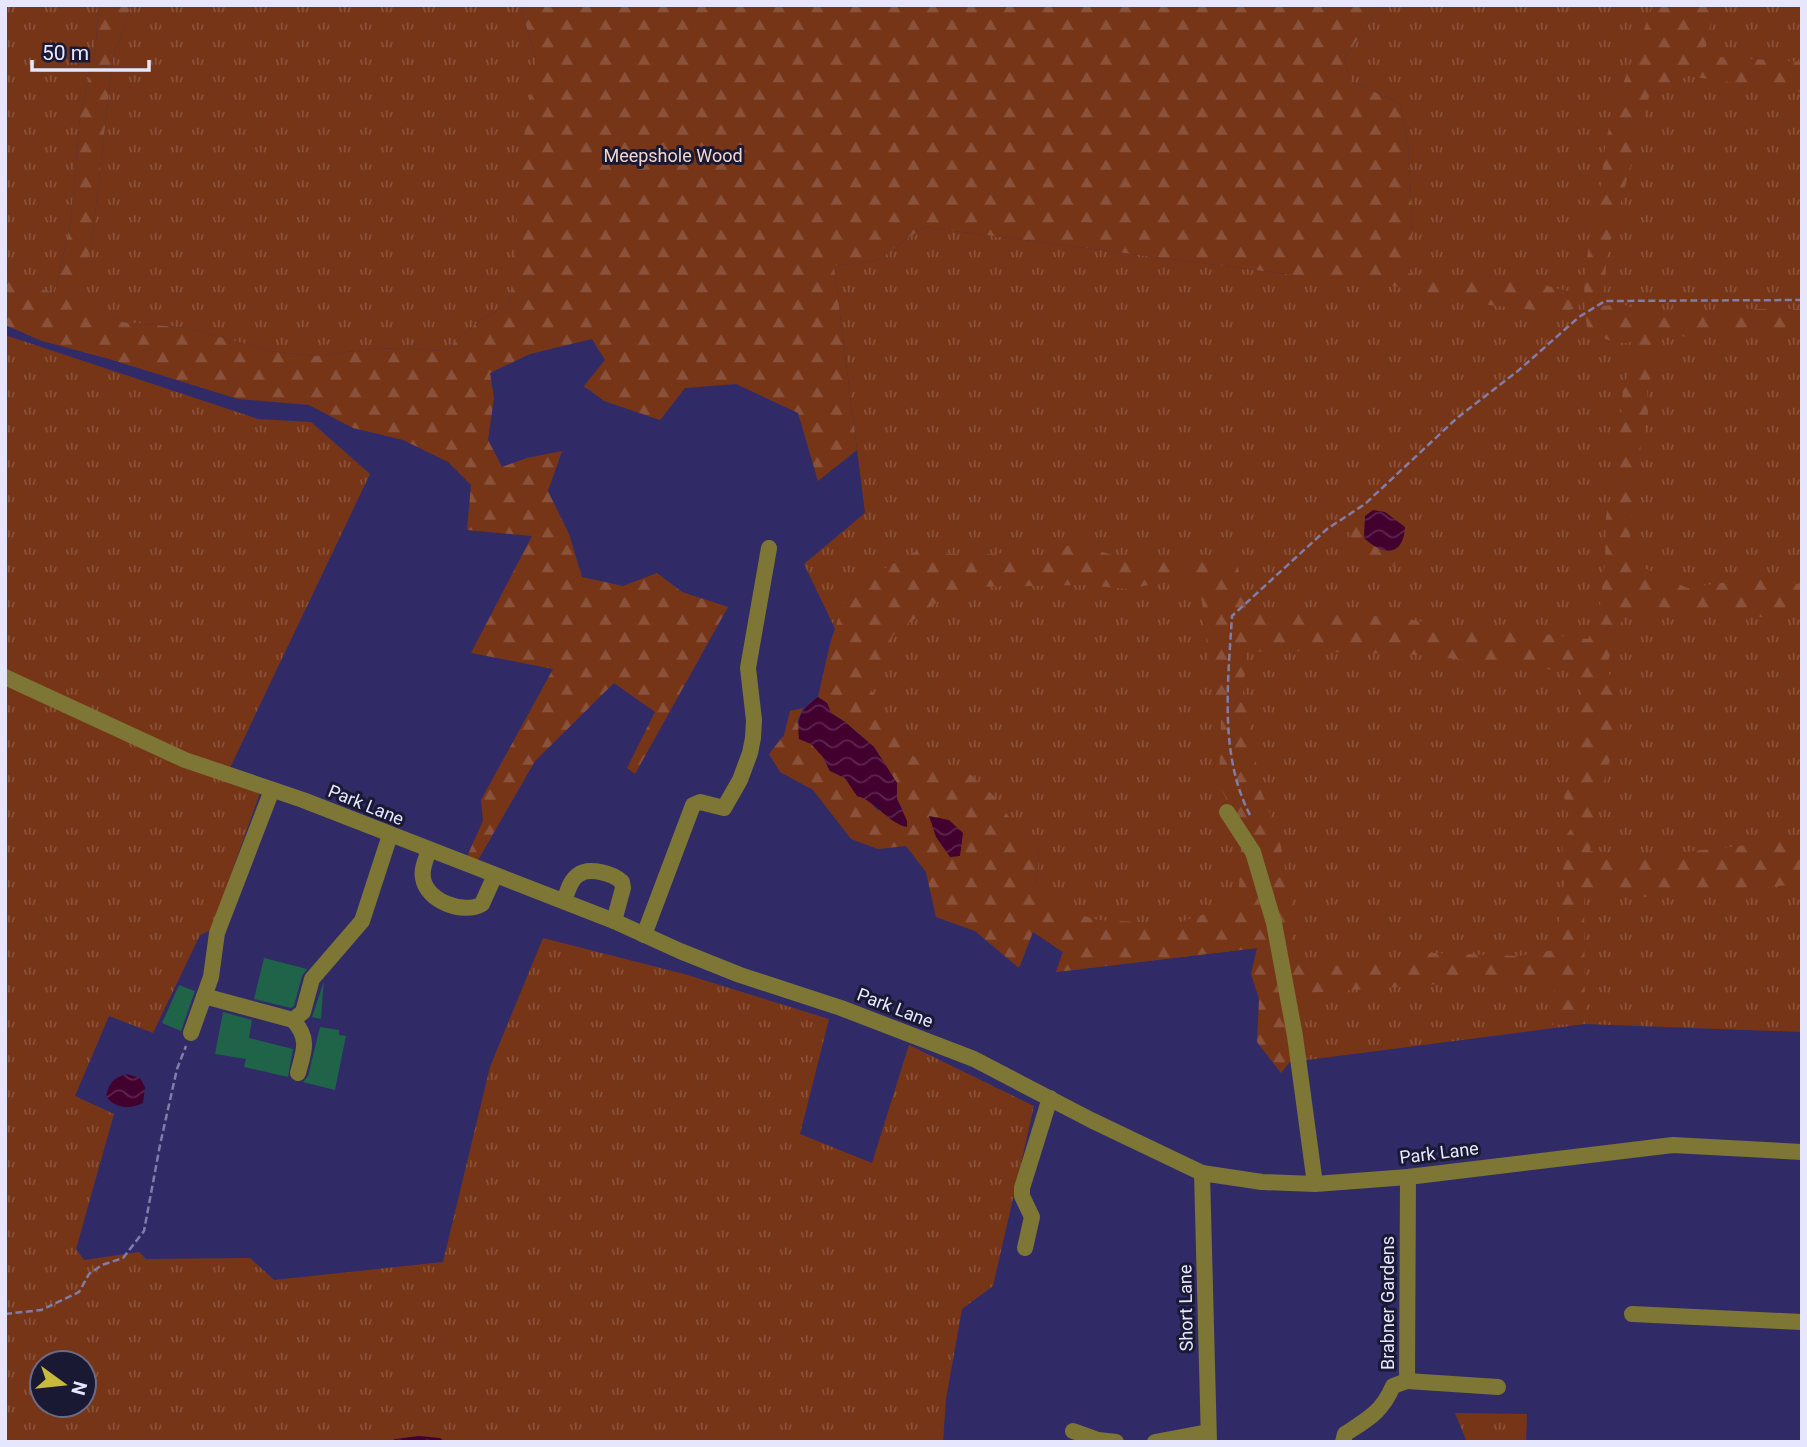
<svg xmlns="http://www.w3.org/2000/svg" width="1807" height="1447" font-family="Roboto,sans-serif">
	<style>
		.grass { fill: url(#grass-tufts); fill-rule: evenodd }
		.forest { fill: url(#forest-firs); fill-rule: evenodd }
		.water { fill: url(#water-waves) }
		.building { fill: #1f6348 }
		.lines { fill: none; stroke-linecap: round; stroke-linejoin: round }
		.path { stroke: #807da9; stroke-width: 2.5; stroke-dasharray: 7 3.5; stroke-linecap: butt }
		.minor { stroke: #7d7634; stroke-width: 16 }
		.labels { text-anchor: middle; stroke-width: 6; stroke-linejoin: round; paint-order: stroke }
		.park-label { font-size: 18px; fill: #f0d6cb; stroke: #1a1934 }
		.street-label { font-size: 18px; fill: #e6e7fe; stroke: #1a1934 }
	</style>
	<defs>
		<pattern id="grass-tufts" width="24" height="20" patternUnits="userSpaceOnUse" patternTransform="scale(1.75)"><rect width="24" height="20" fill="#773517"/><path d="M3 7l-1-3M5 7V3M7 7l1-3M15 17l-1-3M17 17v-4M19 17l1-3" fill="none" stroke="#8a523a"/></pattern>
		<pattern id="forest-firs" width="22" height="20" patternUnits="userSpaceOnUse" patternTransform="scale(1.75)"><rect width="22" height="20" fill="#773517"/><path d="M5 1l3.5 6h-7zM16 11l3.5 6h-7z" fill="#8a523a"/></pattern>
		<pattern id="water-waves" width="16" height="10" patternUnits="userSpaceOnUse" patternTransform="scale(1.75)"><rect width="16" height="10" fill="#42002f"/><path d="M0 5q4-4 8 0t8 0" fill="none" stroke="#5d254e"/></pattern>
	</defs>
	<rect width="100%" height="100%" fill="#302b67"/>
	<g class="grass">
		<polygon points="5,5 98,5 96,43 80,116 71,219 55,293 13,282 5,259"/>
		<polygon points="131,5 520,5 536,59 510,303 478,322 445,351 380,348 315,356 270,351 188,328 122,322 76,302 91,249 113,57"/>
		<polygon points="1381,5 1802,5 1802,1032 1585,1024 1276,1064 1257,948 1056,972 1063,952 1032,931 1039,851 920,781 876,714 804,564 865,513 834,266 876,261 924,227 1285,274 1413,233 1408,144 1400,103 1351,82 1344,59"/>
		<path d="M 5,335 L 258,419 L 311,422 L 370,474 L 227,774 L 260,793 L 211,930 L 200,935 L 153,1033 L 109,1016 L 75,1096 L 114,1114 L 76,1249 L 84,1260 L 139,1252 L 146,1259 L 250,1258 L 274,1280 L 443,1262 L 490,1067 L 543,938 L 684,974 L 829,1019 L 800,1134 L 872,1163 L 909,1045 L 1034,1106 L 993,1286 L 962,1309 L 946,1399 L 943,1442 L 5,1442 ZM 42,1363 L 84,1363 L 84,1405 L 42,1405 Z"/>
		<polygon points="1455,1413 1527,1414 1526,1442 1467,1442"/>
	</g>
	<g class="forest">
		<path d="M 98,5 L 131,5 L 113,57 L 91,249 L 77,302 L 122,322 L 188,328 L 270,351 L 315,356 L 380,348 L 445,351 L 478,322 L 510,303 L 524,136 L 536,59 L 520,5 L 1381,5 L 1344,59 L 1351,82 L 1400,103 L 1408,144 L 1413,233 L 1401,270 C 1419,277 1437,282 1456,281 C 1468,281 1481,275 1494,275 C 1522,274 1548,289 1575,292 L 1579,307 L 1561,313 L 1480,304 L 1423,296 L 1396,286 L 1285,274 L 924,227 L 876,261 L 834,266 L 857,450 L 818,481 L 798,413 L 736,384 L 685,388 L 660,420 L 604,401 L 584,386 L 605,360 L 592,339 L 530,354 L 490,373 L 494,398 L 488,440 L 502,467 L 527,458 L 562,451 L 548,491 L 569,534 L 582,577 L 623,586 L 657,573 L 682,592 L 728,607 L 635,774 L 627,768 L 655,712 L 614,683 L 535,761 L 474,867 L 464,863 L 483,821 L 481,800 L 553,669 L 471,653 L 532,536 L 467,530 L 471,485 L 448,462 L 403,440 L 353,428 L 309,405 L 238,399 L 109,359 L 42,341 L 5,325 L 5,259 L 14,282 L 55,293 L 71,219 L 80,116 L 96,43 Z"/>
		<path d="M 1653,5 L 1714,5 L 1704,56 L 1802,62 L 1802,92 L 1688,76 L 1650,93 L 1607,254 L 1603,306 L 1622,304 L 1644,312 L 1670,311 L 1697,318 L 1746,309 L 1802,309 L 1802,330 L 1652,338 L 1656,354 L 1647,390 L 1648,415 L 1635,473 L 1630,537 L 1636,564 L 1687,588 L 1728,582 L 1761,572 L 1797,584 L 1802,583 L 1802,610 L 1771,619 L 1726,610 L 1688,613 L 1657,607 L 1623,617 L 1606,667 L 1619,696 L 1612,752 L 1600,797 L 1590,851 L 1657,855 L 1802,839 L 1802,884 L 1650,897 L 1584,894 L 1585,1024 L 1552,1025 L 1555,976 L 1294,994 L 1297,1053 L 1281,1073 L 1257,1042 L 1259,999 L 1251,974 L 1257,948 L 1056,972 L 1063,952 L 1033,932 L 1019,968 L 975,931 L 936,917 L 926,872 L 906,846 L 878,849 L 851,839 L 813,790 L 780,772 L 769,754 L 784,735 L 790,711 L 803,708 L 797,722 L 823,757 L 830,771 L 845,778 L 857,796 L 868,799 L 877,810 L 903,810 L 897,799 L 897,783 L 874,747 L 845,722 L 831,713 L 827,703 L 818,697 L 830,644 L 848,588 L 917,551 L 975,556 L 1010,552 L 1041,558 L 1074,543 L 1125,559 L 1154,556 L 1237,563 L 1247,613 L 1283,610 L 1321,615 L 1393,616 L 1438,625 L 1492,628 L 1588,639 L 1600,605 L 1605,564 L 1606,516 L 1617,473 L 1623,386 L 1636,356 L 1635,341 C 1616,347 1602,338 1587,327 C 1579,278 1590,242 1599,195 C 1603,176 1603,156 1607,136 C 1617,91 1638,49 1653,5 ZM 1193,577 L 1202,602 L 1210,676 L 1221,719 L 1219,784 L 1242,832 L 1238,903 L 1174,924 L 1098,920 L 1058,909 L 1036,885 L 1039,851 L 1015,826 L 996,798 L 971,775 L 939,772 L 910,754 L 887,719 L 868,684 L 894,634 L 944,597 L 964,587 L 1085,585 L 1127,589 ZM 1307,651 L 1419,655 L 1565,671 L 1584,683 L 1575,724 L 1579,748 L 1564,796 L 1572,827 L 1562,842 L 1564,883 L 1555,950 L 1518,956 L 1430,953 L 1387,963 L 1344,966 L 1291,962 L 1291,900 L 1280,841 L 1261,790 L 1243,692 L 1247,652 Z"/>
		<polygon points="1365,504 1373,510 1365,516 1405,538 1405,527 1412,545 1392,567 1347,555 1352,512"/>
	</g>
	<g class="water">
		<path d="M 1373,510 L 1385,512 L 1405,527 C 1403,558 1382,555 1364,538 L 1365,516 Z"/>
		<path d="M 818,697 L 827,703 L 831,713 L 845,722 L 874,747 L 897,783 L 897,799 L 907,821 L 907,827 C 886,822 876,801 857,796 L 845,778 L 830,771 L 823,757 L 811,744 L 799,739 C 797,716 800,711 818,697 Z"/>
		<polygon points="929,816 949,820 963,833 960,856 950,857 936,837"/>
		<path d="M 127,1074 L 140,1078 L 145,1087 L 143,1103 C 129,1110 116,1108 106,1097 C 109,1083 113,1078 127,1074 Z"/>
		<polygon points="419,1436 440,1438 445,1442 390,1442 395,1439"/>
	</g>
	<g class="building">
		<polygon points="264,958 307,969 302,976 294,1006 291,1008 254,999"/>
		<polygon points="324,981 323,991 321,1019 312,1017"/>
		<polygon points="179,985 195,991 181,1031 162,1023"/>
		<polygon points="223,1012 252,1020 249,1038 293,1049 288,1077 244,1067 246,1059 215,1054"/>
		<polygon points="320,1027 339,1030 339,1035 346,1036 335,1090 303,1082 308,1076"/>
	</g>
	<g class="lines">
		<g class="path">
			<path d="M 1250,815 C 1219,755 1228,682 1232,616 L 1327,529 L 1365,504 L 1457,418 L 1519,370 L 1579,317 L 1605,301 L 1802,300"/>
			<polyline points="5,1314 41,1310 79,1292 89,1274 102,1265 123,1258 144,1231 160,1145 177,1069 186,1046"/>
		</g>
		<g class="minor">
			<polyline points="5,677 185,760 303,800 614,921 680,951 740,975 841,1008 974,1059 1091,1120 1202,1173 1262,1182 1315,1184 1408,1177 1673,1145 1802,1152"/>
			<polyline points="1227,812 1253,852 1274,923 1295,1036 1315,1184"/>
			<path d="M 429,850 C 426,859 421,869 423,878 C 426,901 464,915 482,904 L 495,875"/>
			<path d="M 564,901 C 567,893 570,880 578,875 C 589,866 614,874 622,882 L 623,888 L 614,921"/>
			<polyline points="644,935 693,805 700,802 724,808 740,780 750,753 753,738 754,720 748,668 769,548"/>
			<polyline points="204,996 293,1020 303,1012 312,979 362,921 390,835"/>
			<path d="M 293,1020 C 310,1039 304,1051 298,1073"/>
			<polyline points="191,1033 211,977 217,933 272,790"/>
			<polyline points="1202,1173 1209,1442"/>
			<polyline points="1408,1177 1407,1381 1498,1387"/>
			<polyline points="1025,1248 1032,1217 1022,1196 1022,1188 1050,1098"/>
			<polyline points="1632,1314 1802,1322"/>
			<polyline points="1073,1431 1098,1440 1116,1442"/>
			<polyline points="1155,1442 1208,1432"/>
			<path d="M 1343,1442 L 1345,1434 C 1368,1419 1382,1412 1393,1386 L 1407,1381"/>
		</g>
	</g>
	<g class="labels">
		<g class="park-label">
			<text x="673" y="162">Meepshole Wood</text>
		</g>
		<g class="street-label">
			<text transform="translate(366 805) rotate(22)" y="6">Park Lane</text>
			<text transform="translate(895 1008) rotate(21)" y="6">Park Lane</text>
			<text transform="translate(1439 1153) rotate(-7)" y="6">Park Lane</text>
			<text transform="translate(1388 1303) rotate(-90)" y="6">Brabner Gardens</text>
			<text transform="translate(1186 1308) rotate(-91)" y="6">Short Lane</text>
		</g>
	</g>
	<rect width="1807" height="1447" fill="none" stroke="#e6e7fe" stroke-width="14"/>
	<g transform="translate(63 1384) rotate(105)"><circle r="33" fill="#1a1934" stroke="#6c6b85" stroke-width="2"/>
	<path d="M0-5L12 26L0 18L-12 26Z" fill="#c8bb3b"/>
	<text y="-10" font-size="19" font-weight="bold" text-anchor="middle" fill="#e6e7fe">N</text>
	</g>
	<path d="M32 60v10h117v-10" fill="none" stroke="#e6e7fe" stroke-width="3.5"/>
	<text x="42" y="60" font-size="21" fill="#e6e7fe" stroke="#1a1934" stroke-width="5" paint-order="stroke">50 m</text>
</svg>
